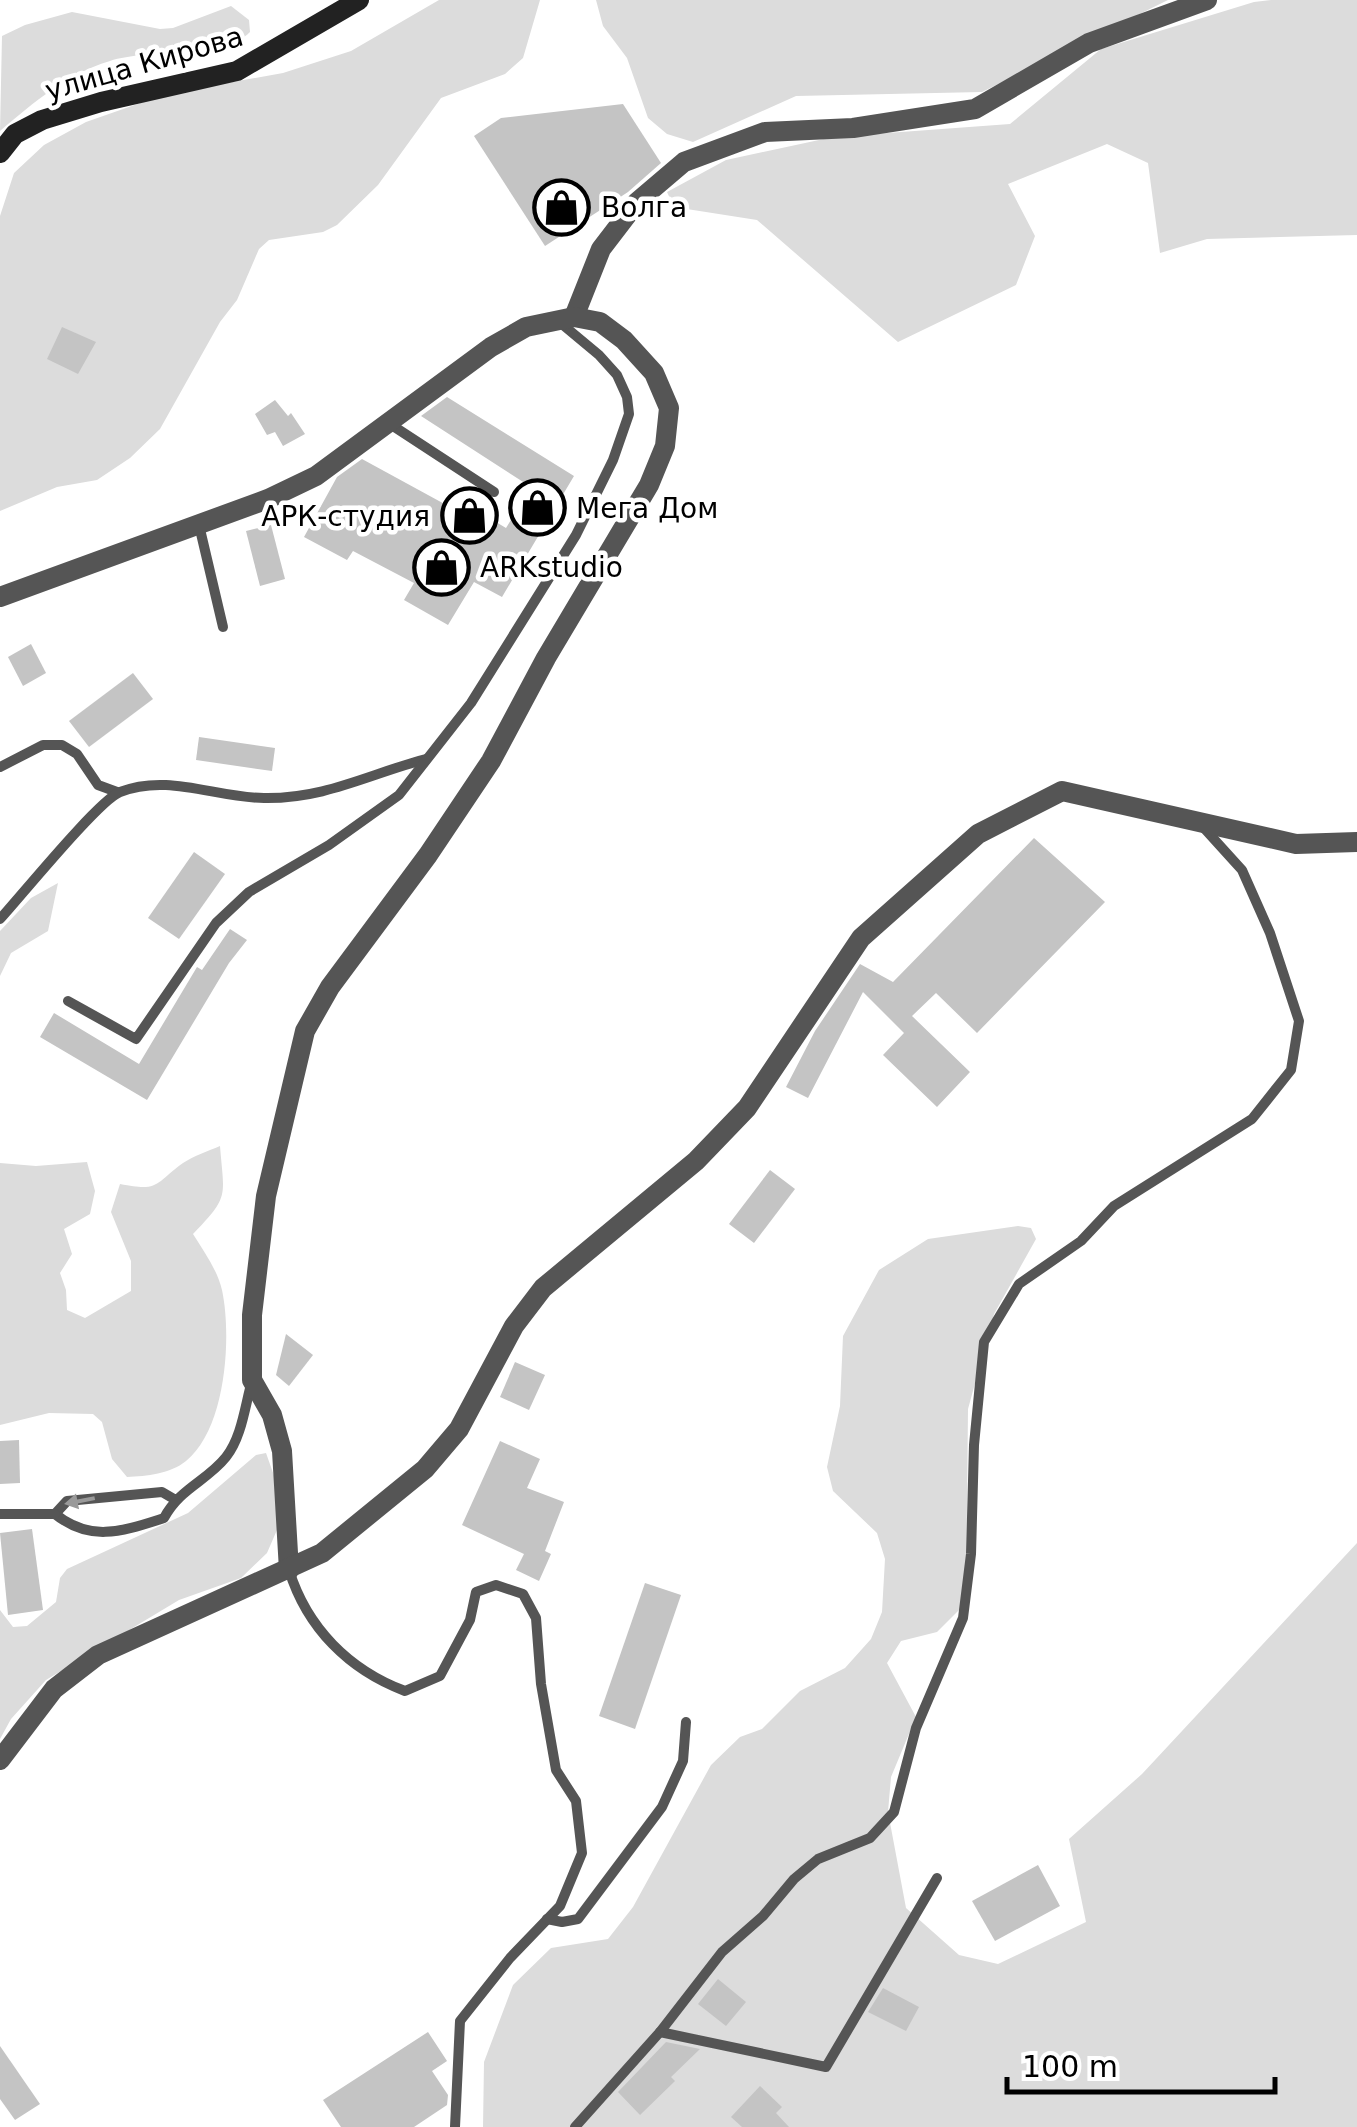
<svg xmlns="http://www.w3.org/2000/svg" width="1357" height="2127" font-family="'DejaVu Sans',sans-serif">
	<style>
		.green { fill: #dcdcdc }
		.building { fill: #c4c4c4 }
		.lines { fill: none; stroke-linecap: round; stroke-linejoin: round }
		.lane { stroke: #555; stroke-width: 10 }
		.street { stroke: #555; stroke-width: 20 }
		.secondary { stroke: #222; stroke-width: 20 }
		.oneway { fill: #999 }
		.labels { text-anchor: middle; stroke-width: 9; stroke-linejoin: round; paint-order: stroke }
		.street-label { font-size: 28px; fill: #000; stroke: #fff }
		.poi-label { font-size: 28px; fill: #000; stroke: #fff; text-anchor: start }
	</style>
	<rect width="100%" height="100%" fill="#fff"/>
	<g class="green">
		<polygon points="439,0 540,0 523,58 505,74 441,98 378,185 337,225 323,232 269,240 259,249 237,300 220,322 160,429 130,458 97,480 57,487 0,511 0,216 14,173 44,145 86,122 166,94 283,73 351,51"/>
		<polygon points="596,0 1168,0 982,92 796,96 693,142 667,134 648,118 627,58 603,26"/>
		<polygon points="1271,0 1357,0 1357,235 1207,239 1160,253 1148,163 1107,144 1008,184 1035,236 1016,285 898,342 757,220 674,207 667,192 726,160 833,137 1010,124 1101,49 1254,2"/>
		<path d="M 231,6 L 249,20 L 250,32 C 223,59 149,48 110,61 C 67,74 34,102 0,131 L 2,36 L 25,25 L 72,12 L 160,29 L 173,28 Z"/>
		<polygon points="58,883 48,931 11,953 0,976 0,931 31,898"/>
		<path d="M 220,1146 C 224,1197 230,1196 193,1234 C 204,1252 217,1269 222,1290 C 232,1337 226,1429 186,1461 C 170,1474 147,1476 127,1477 L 112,1459 L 102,1422 L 93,1414 L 49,1413 L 0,1425 L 0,1163 L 36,1166 L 87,1162 L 95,1191 L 90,1214 L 64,1229 L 72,1254 L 60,1273 L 66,1290 L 67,1310 L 85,1318 L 131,1291 L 131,1261 L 111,1212 L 120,1184 C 160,1192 154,1184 183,1163 C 194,1156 208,1151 220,1146 Z"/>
		<polygon points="1018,1226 1031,1228 1036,1239 994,1314 968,1409 966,1603 937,1632 901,1641 887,1663 916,1717 891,1777 888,1812 906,1908 959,1955 998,1964 1086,1922 1069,1839 1142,1774 1357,1543 1357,2127 483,2127 484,2062 513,1985 551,1948 608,1939 633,1907 711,1765 740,1737 762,1729 800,1691 845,1668 871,1639 882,1612 885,1559 877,1533 833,1491 827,1467 840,1406 843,1336 879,1270 928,1239"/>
		<polygon points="266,1453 283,1501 283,1516 267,1553 241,1578 179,1600 46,1680 11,1719 0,1739 0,1610 13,1627 27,1626 56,1602 60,1578 67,1569 188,1513 256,1455"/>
	</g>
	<g class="building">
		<polygon points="623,104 661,163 628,192 545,246 474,136 501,118"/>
		<polygon points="62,327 96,342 78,374 47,359"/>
		<polygon points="447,397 574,476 502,597 474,582 448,625 404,600 414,583 353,551 347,560 304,537 337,477 362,459 450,507 456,498 506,528 531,487 421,416"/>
		<polygon points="275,400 288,416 291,413 305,434 283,446 275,432 267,435 255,414"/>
		<polygon points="271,525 285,579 260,586 246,531"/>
		<polygon points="31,644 46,673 23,686 8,657"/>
		<polygon points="133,673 153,699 89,747 69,721"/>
		<polygon points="199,737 275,748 272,771 196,760"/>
		<polygon points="1034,838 1105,902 977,1033 936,993 912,1016 970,1072 937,1107 883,1055 904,1033 863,992 808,1098 786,1087 815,1031 860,964 893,982"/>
		<polygon points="194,852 225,874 179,939 148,918"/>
		<polygon points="230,929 247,940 229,963 147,1100 40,1037 54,1013 139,1064 197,967 202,970"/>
		<polygon points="770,1170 795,1189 754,1243 729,1224"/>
		<polygon points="286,1334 313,1355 289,1386 276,1375"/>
		<polygon points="515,1362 545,1375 529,1410 500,1397"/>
		<polygon points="19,1440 20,1483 0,1484 0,1441"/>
		<polygon points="500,1441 540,1459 527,1488 564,1502 545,1551 551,1554 539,1581 516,1570 524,1554 462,1525"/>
		<polygon points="32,1529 43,1610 8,1615 0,1533"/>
		<polygon points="645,1583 681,1595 635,1729 599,1716"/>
		<polygon points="1038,1865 1060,1906 995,1941 972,1901"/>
		<polygon points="718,1979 746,2002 726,2026 698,2004"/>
		<polygon points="883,1988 919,2007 906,2031 868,2012"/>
		<polygon points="428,2032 447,2061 432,2071 448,2095 447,2105 414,2127 341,2127 323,2100"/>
		<polygon points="666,2042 700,2049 671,2077 675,2081 640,2115 618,2092"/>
		<polygon points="0,2046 40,2104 15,2120 0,2099"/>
		<polygon points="760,2086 782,2107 776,2113 789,2127 742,2127 731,2117"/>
	</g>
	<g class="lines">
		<g class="lane">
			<polyline points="390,424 494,492"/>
			<polyline points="199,525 223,627"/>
			<polyline points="0,767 43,745 62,745 77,754 98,785 117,792"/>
			<path d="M 0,919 C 21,896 99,800 120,792 C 168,773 216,798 264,798 C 325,799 369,774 426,759"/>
			<polyline points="68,1001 136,1039 216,923 249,892 329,845 399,795 471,703 576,535 613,460 629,414 627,397 617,375 599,355 557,320"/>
			<path d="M 174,1499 L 162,1492 L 67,1501 L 55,1514 C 91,1543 123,1531 164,1518 C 180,1488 207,1481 226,1457 C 242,1437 245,1405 252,1381"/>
			<polyline points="0,1514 55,1514"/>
			<path d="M 289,1570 C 307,1628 349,1670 405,1691 L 440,1676 L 470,1620 L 476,1592 L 496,1585 L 523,1594 L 536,1618 L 541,1684 L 556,1770 L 576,1801 L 582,1853 L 560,1906 L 510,1958 L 460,2021 L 455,2127"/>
			<polyline points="547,1919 562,1922 578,1919 662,1807 683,1761 686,1722"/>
			<polyline points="660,2032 826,2067 937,1878"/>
			<polyline points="575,2127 660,2032 722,1952 763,1916 794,1879 818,1859 870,1838 894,1812 916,1728 963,1618 971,1554 974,1445 984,1342 1019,1284 1081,1241 1114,1206 1252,1119 1291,1070 1299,1021 1270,933 1242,870 1203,827"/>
		</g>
		<g class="street">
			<polyline points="574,317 601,249 637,202 684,162 765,132 853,128 975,109 1089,43 1207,0"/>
			<polyline points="0,597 268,499 316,476 491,347 526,327 574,317 600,322 624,340 654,373 669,408 665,446 649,485 546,658 491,761 428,855 330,987 305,1031 266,1196 252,1315 252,1380 272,1415 282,1451 289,1570"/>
			<polyline points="0,1760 54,1689 98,1655 322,1553 425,1469 459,1429 514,1326 543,1288 696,1161 747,1108 861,938 978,834 1062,791 1296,844 1357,842"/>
		</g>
		<polyline class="secondary" points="0,153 15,134 42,120 101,102 237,71 359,0"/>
	</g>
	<defs><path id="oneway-solid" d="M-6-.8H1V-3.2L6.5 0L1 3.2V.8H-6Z" transform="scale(2.5)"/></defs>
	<use class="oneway" href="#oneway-solid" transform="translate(80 1501) rotate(169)"/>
	<defs>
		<symbol id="shop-ring" viewBox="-11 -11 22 22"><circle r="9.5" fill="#fff" stroke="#000" stroke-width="1.5"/><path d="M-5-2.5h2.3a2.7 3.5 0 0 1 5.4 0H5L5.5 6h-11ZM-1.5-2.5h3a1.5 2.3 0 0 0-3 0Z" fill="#000"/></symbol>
	</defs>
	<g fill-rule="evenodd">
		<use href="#shop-ring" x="530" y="176" width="63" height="63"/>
		<use href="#shop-ring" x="506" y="476" width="63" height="63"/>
		<use href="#shop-ring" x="438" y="484" width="63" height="63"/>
		<use href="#shop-ring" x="410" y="536" width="63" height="63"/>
	</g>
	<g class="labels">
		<g class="street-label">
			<text transform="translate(144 63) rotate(-16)" y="10">улица Кирова</text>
		</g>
		<g class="poi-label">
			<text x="601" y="217">Волга</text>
			<text x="576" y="518">Мега Дом</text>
			<text x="430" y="526" text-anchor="end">АРК-студия</text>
			<text x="480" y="577">ARKstudio</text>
		</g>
	</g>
	<path d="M1007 2077v15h268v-15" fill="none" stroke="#000000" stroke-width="5"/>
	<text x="1022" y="2077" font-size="30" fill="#000000" stroke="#ffffff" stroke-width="8" paint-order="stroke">100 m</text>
</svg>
